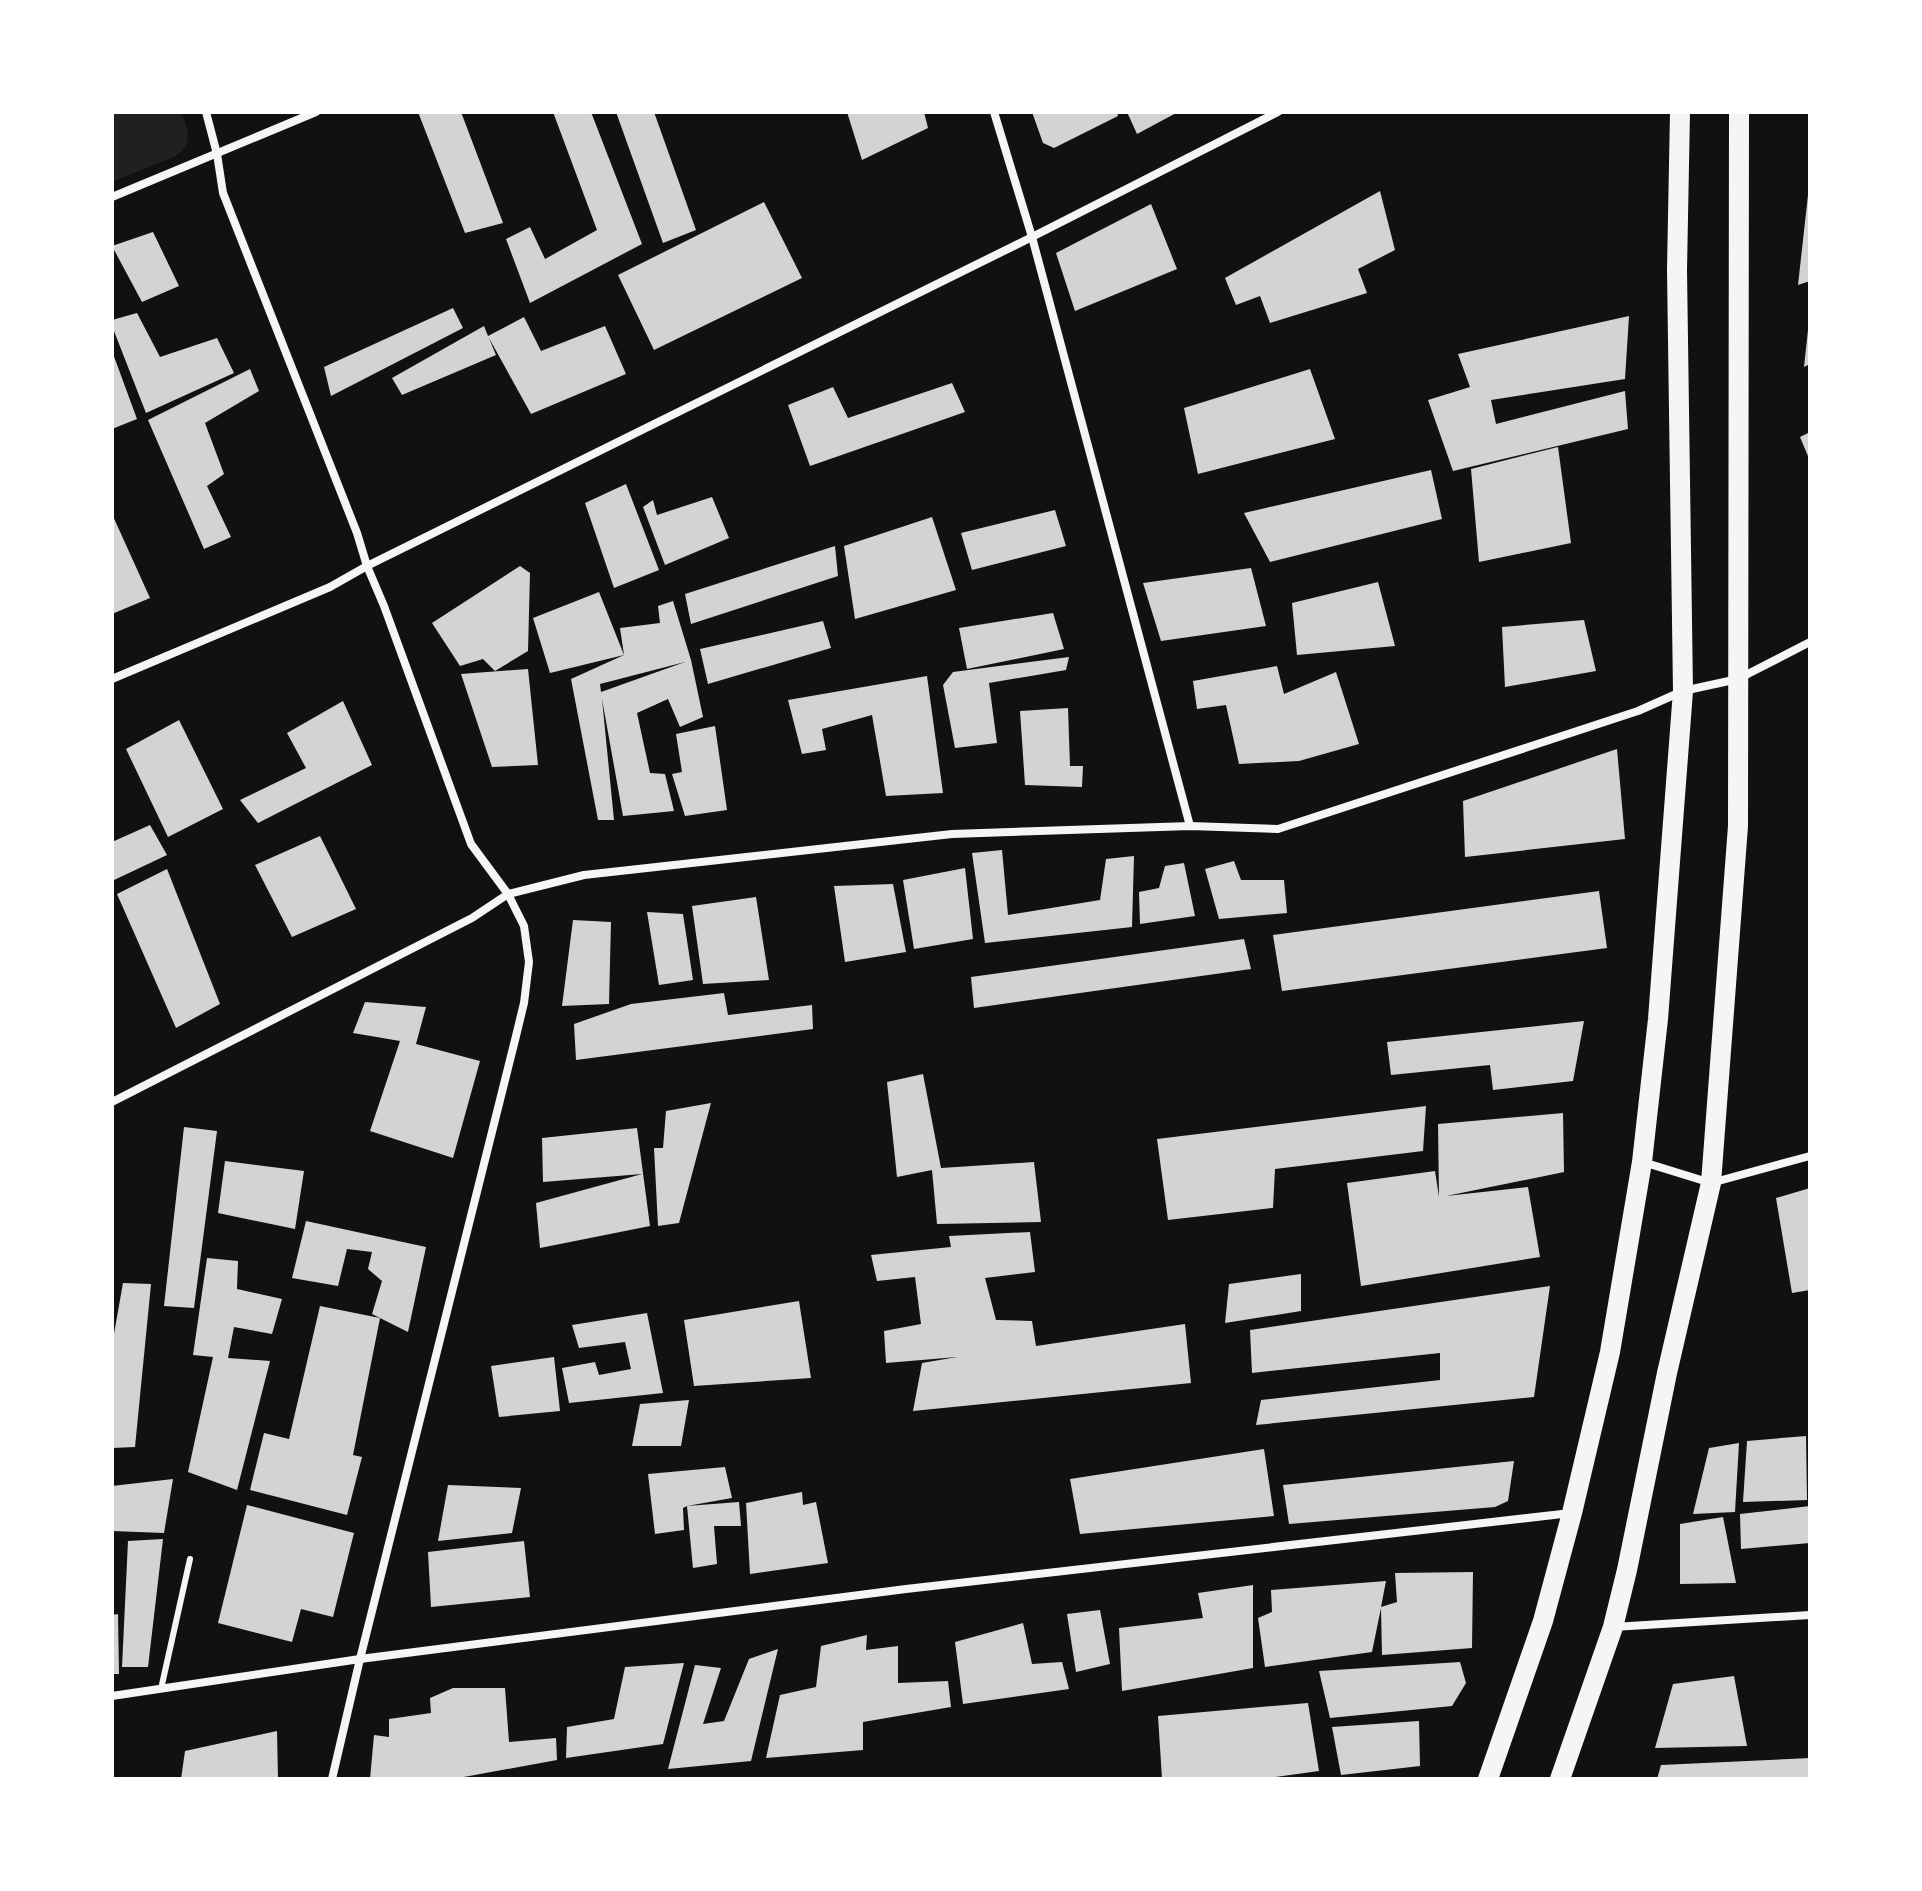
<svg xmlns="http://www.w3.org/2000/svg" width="1922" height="1891" font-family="'Source Sans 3',sans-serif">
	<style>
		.green { fill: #202020 }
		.building { fill: #d3d3d3; fill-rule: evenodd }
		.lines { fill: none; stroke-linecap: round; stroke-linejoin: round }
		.service { stroke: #f5f5f5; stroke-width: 6 }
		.minor { stroke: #f5f5f5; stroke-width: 8 }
		.primary { stroke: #f5f5f5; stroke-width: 20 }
	</style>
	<rect width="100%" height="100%" fill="#111"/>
	<path class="green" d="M 112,112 L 181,112 C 188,131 194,141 176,156 L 112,182 Z"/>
	<g class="building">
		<polygon points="418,112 461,112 503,223 465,233"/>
		<polygon points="553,112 591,112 642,244 530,303 506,239 530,227 545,259 597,230"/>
		<polygon points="616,112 654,112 696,230 663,243"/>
		<polygon points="847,112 924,112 928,128 862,160"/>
		<polygon points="1032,112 1117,112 1118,116 1054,148 1043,143"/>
		<polygon points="1127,112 1178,112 1137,134"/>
		<polygon points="1380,191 1395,250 1358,269 1367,293 1270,323 1260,296 1236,305 1225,278"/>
		<polygon points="1808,195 1810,195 1810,281 1798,285"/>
		<polygon points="764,202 802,278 654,350 618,275"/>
		<polygon points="1151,204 1177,269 1075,311 1056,253"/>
		<polygon points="153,232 179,286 142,302 112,246"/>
		<polygon points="453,308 463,328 331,396 324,367"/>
		<polygon points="137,313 160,357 217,338 234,373 146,413 112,326 112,320"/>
		<polygon points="1629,316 1625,379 1491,400 1496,424 1625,391 1628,429 1453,471 1428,400 1470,387 1458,354"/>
		<polygon points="524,317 541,351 605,326 626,374 531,414 489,338 496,355 402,395 392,378 484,326 488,336"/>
		<polygon points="1808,330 1810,330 1810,364 1804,367"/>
		<polygon points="112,351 137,419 112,429"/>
		<polygon points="250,369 259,391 205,423 224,474 207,486 231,537 204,549 148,420"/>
		<polygon points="1310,369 1335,439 1198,474 1184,408"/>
		<polygon points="952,383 965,412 810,466 788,405 833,387 848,418"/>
		<polygon points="1810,432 1810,461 1800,437"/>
		<polygon points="1558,447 1571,543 1479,562 1471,469"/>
		<polygon points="1431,470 1442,519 1270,562 1244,513"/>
		<polygon points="626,484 659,570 614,588 585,503"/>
		<polygon points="712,497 729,538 665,565 643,507 653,500 657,515"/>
		<polygon points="1055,510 1066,546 972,570 961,533"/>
		<polygon points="112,514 150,598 112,614"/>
		<polygon points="932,517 956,590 855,619 844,546"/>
		<polygon points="835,546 838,576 691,624 685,594"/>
		<polygon points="520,566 530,573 528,651 495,671 483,659 460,666 432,623"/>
		<polygon points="1251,568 1266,626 1161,641 1143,583"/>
		<polygon points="1378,582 1395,646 1297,655 1292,603"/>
		<path d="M 599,592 L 624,655 L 620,628 L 660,623 L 658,606 L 673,601 L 691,660 L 703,717 L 680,727 L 668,699 L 637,713 L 650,773 L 665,774 L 674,811 L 623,816 L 602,699 L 614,820 L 598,820 L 571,679 L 624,655 L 550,673 L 533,618 ZM 685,662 L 601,692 L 600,684 Z"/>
		<polygon points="1053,613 1064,649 967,669 959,628"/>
		<polygon points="1584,620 1596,671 1505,687 1502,627"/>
		<polygon points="823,621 831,648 708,684 700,649"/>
		<polygon points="1069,657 1066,670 989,683 997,743 955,748 943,685 953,672"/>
		<polygon points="1277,666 1284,694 1336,672 1359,744 1299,761 1239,764 1226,705 1197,709 1193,681"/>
		<polygon points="528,669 538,765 492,767 461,674"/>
		<polygon points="927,676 943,793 886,796 872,715 822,729 826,750 802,754 788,700"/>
		<polygon points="343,701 372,765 258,823 240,800 306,768 287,733"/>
		<polygon points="1068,708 1070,766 1083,766 1082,787 1025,785 1020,711"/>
		<polygon points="179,720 223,809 168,837 126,749"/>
		<polygon points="715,726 727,810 685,816 672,774 682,772 676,734"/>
		<polygon points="1617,749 1625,839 1465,857 1463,801"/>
		<polygon points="150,825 167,855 112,881 112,842"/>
		<polygon points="320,836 356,909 292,937 255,865"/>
		<polygon points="1002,850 1008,915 1100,900 1106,859 1134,856 1132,927 985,943 972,853"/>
		<polygon points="1234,861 1241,880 1284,880 1287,913 1219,919 1205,869"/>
		<polygon points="1184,863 1195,916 1140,924 1139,892 1159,888 1165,866"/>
		<polygon points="965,868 973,939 914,949 903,880"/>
		<polygon points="167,869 220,1004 176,1028 117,894"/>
		<polygon points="893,884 906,952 845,962 834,886"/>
		<polygon points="1599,891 1607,948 1282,991 1273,935"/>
		<polygon points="756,897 769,980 703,984 692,906"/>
		<polygon points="647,912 683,914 693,980 659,985"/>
		<polygon points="573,920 611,922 609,1004 562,1006"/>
		<polygon points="1244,939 1251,969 974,1008 971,977"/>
		<polygon points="724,993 728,1015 812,1005 813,1029 576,1060 574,1024 631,1004"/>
		<polygon points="365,1002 426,1007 416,1044 480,1061 453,1158 370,1131 400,1041 353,1033"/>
		<polygon points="1584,1021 1573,1081 1493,1090 1490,1065 1391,1075 1387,1042"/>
		<polygon points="923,1074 941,1168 1034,1162 1041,1222 937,1224 932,1170 897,1177 887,1082"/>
		<polygon points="711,1103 679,1223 658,1226 654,1148 663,1148 666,1111"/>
		<polygon points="1426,1106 1423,1151 1275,1169 1273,1208 1168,1220 1157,1139"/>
		<polygon points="1563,1113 1564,1172 1446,1196 1528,1187 1540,1257 1361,1286 1347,1183 1435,1171 1439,1197 1438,1124"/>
		<polygon points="184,1127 217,1131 194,1308 164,1306"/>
		<polygon points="637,1128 650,1226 540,1248 536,1203 642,1174 543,1182 542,1138"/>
		<polygon points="225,1161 304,1171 295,1229 218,1213"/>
		<polygon points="1810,1188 1810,1290 1792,1293 1776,1198"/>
		<polygon points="306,1221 426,1247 408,1332 372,1314 382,1281 368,1269 372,1252 347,1249 338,1286 292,1278"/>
		<polygon points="1030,1232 1035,1272 985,1278 996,1320 1032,1321 1036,1346 1185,1324 1191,1383 913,1411 922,1363 957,1357 886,1363 884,1331 921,1324 915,1277 877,1281 871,1255 951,1247 949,1236"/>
		<polygon points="207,1258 238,1261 237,1289 282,1299 272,1334 234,1327 228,1358 270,1361 237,1490 188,1472 213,1357 193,1355"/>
		<polygon points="1301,1274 1301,1311 1225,1323 1229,1284"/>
		<polygon points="123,1283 151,1284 135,1447 112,1448 112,1345"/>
		<polygon points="1550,1286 1534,1397 1256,1425 1261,1400 1440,1380 1440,1353 1252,1373 1250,1330"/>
		<polygon points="799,1301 811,1378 694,1386 684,1320"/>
		<polygon points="320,1306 380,1318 353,1455 362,1457 347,1515 250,1490 264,1433 289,1439"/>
		<polygon points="647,1313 663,1393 569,1403 562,1368 595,1362 599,1375 631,1369 625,1342 579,1348 572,1325"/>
		<polygon points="554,1357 560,1411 499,1417 491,1366"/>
		<polygon points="689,1400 681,1446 632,1446 640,1404"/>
		<polygon points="1806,1436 1807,1500 1743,1502 1747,1441"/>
		<polygon points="1739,1443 1735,1512 1693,1514 1709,1448"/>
		<polygon points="1264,1449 1274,1516 1080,1534 1070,1479"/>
		<polygon points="1514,1461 1508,1501 1495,1507 1289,1524 1283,1485"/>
		<polygon points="725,1467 732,1498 687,1506 739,1502 741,1526 714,1526 717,1564 693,1568 687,1506 683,1508 684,1530 655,1534 648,1474"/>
		<polygon points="173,1479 164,1533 112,1531 112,1486"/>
		<polygon points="448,1485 521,1488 512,1533 438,1541"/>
		<polygon points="802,1492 803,1505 816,1502 828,1563 750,1574 746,1503"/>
		<polygon points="247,1505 354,1533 333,1617 301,1609 292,1642 218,1623"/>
		<polygon points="1810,1506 1810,1543 1741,1549 1740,1514"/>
		<polygon points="1723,1517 1736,1583 1680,1584 1680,1524"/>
		<polygon points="163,1539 148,1667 122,1667 128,1541"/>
		<polygon points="524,1541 530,1597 431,1607 428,1552"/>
		<polygon points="1473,1572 1472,1648 1382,1655 1381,1608 1372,1652 1265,1667 1258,1618 1272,1612 1271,1590 1386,1581 1381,1607 1397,1602 1395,1573"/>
		<polygon points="1253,1585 1253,1668 1122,1691 1119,1628 1203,1618 1198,1593"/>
		<polygon points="1100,1610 1110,1664 1076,1672 1067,1614"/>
		<polygon points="118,1614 119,1674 112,1674 112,1615"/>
		<polygon points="1023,1623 1032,1664 1062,1662 1069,1689 963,1704 955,1642"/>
		<polygon points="867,1635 866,1650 898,1646 898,1683 948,1681 951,1707 863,1722 863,1750 766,1758 780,1695 816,1687 821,1646"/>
		<polygon points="778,1649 751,1761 668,1769 695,1665 721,1668 703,1724 724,1721 749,1659"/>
		<polygon points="1460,1662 1466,1683 1452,1706 1330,1718 1319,1671"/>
		<polygon points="684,1663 663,1744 566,1758 567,1727 614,1719 625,1667"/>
		<polygon points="1734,1676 1747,1746 1655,1748 1673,1684"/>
		<polygon points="453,1688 505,1688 509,1742 556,1738 557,1760 453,1779 370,1779 374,1735 389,1737 389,1719 431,1713 430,1698"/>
		<polygon points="1308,1703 1319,1771 1261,1779 1162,1779 1158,1716"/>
		<polygon points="1419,1721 1420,1766 1341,1775 1332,1727"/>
		<polygon points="277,1731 278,1779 181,1779 185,1751"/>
		<polygon points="1810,1758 1810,1779 1657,1779 1661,1765"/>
	</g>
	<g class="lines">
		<polyline class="service" points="161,1689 190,1559"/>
		<g class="minor">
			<polyline points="206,112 217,154 223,193 357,533 367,566 384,606 471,844 508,894 524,926 529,962 524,1003 516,1036 360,1659 332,1779"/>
			<polyline points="994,112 1032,237 1190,826"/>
			<polyline points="112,197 316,112"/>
			<polyline points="112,679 330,587 367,566 1032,237 1278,112"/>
			<polyline points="112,1102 472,918 508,894 584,875 952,834 1190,826 1278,829 1638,711 1683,691 1738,679 1810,642"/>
			<polyline points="1643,1162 1711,1183 1810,1156"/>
			<polyline points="1613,1627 1810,1615"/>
			<polyline points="112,1696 360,1659 906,1589 1571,1513"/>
		</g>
		<g class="primary">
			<polyline points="1488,1779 1543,1621 1572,1513 1610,1352 1642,1162 1658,1019 1683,691 1677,270 1680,112"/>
			<polyline points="1560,1779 1613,1627 1627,1570 1667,1373 1711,1183 1738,826 1739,112"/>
		</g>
	</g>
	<rect width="1922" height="1891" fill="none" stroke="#ffffff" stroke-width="228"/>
</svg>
